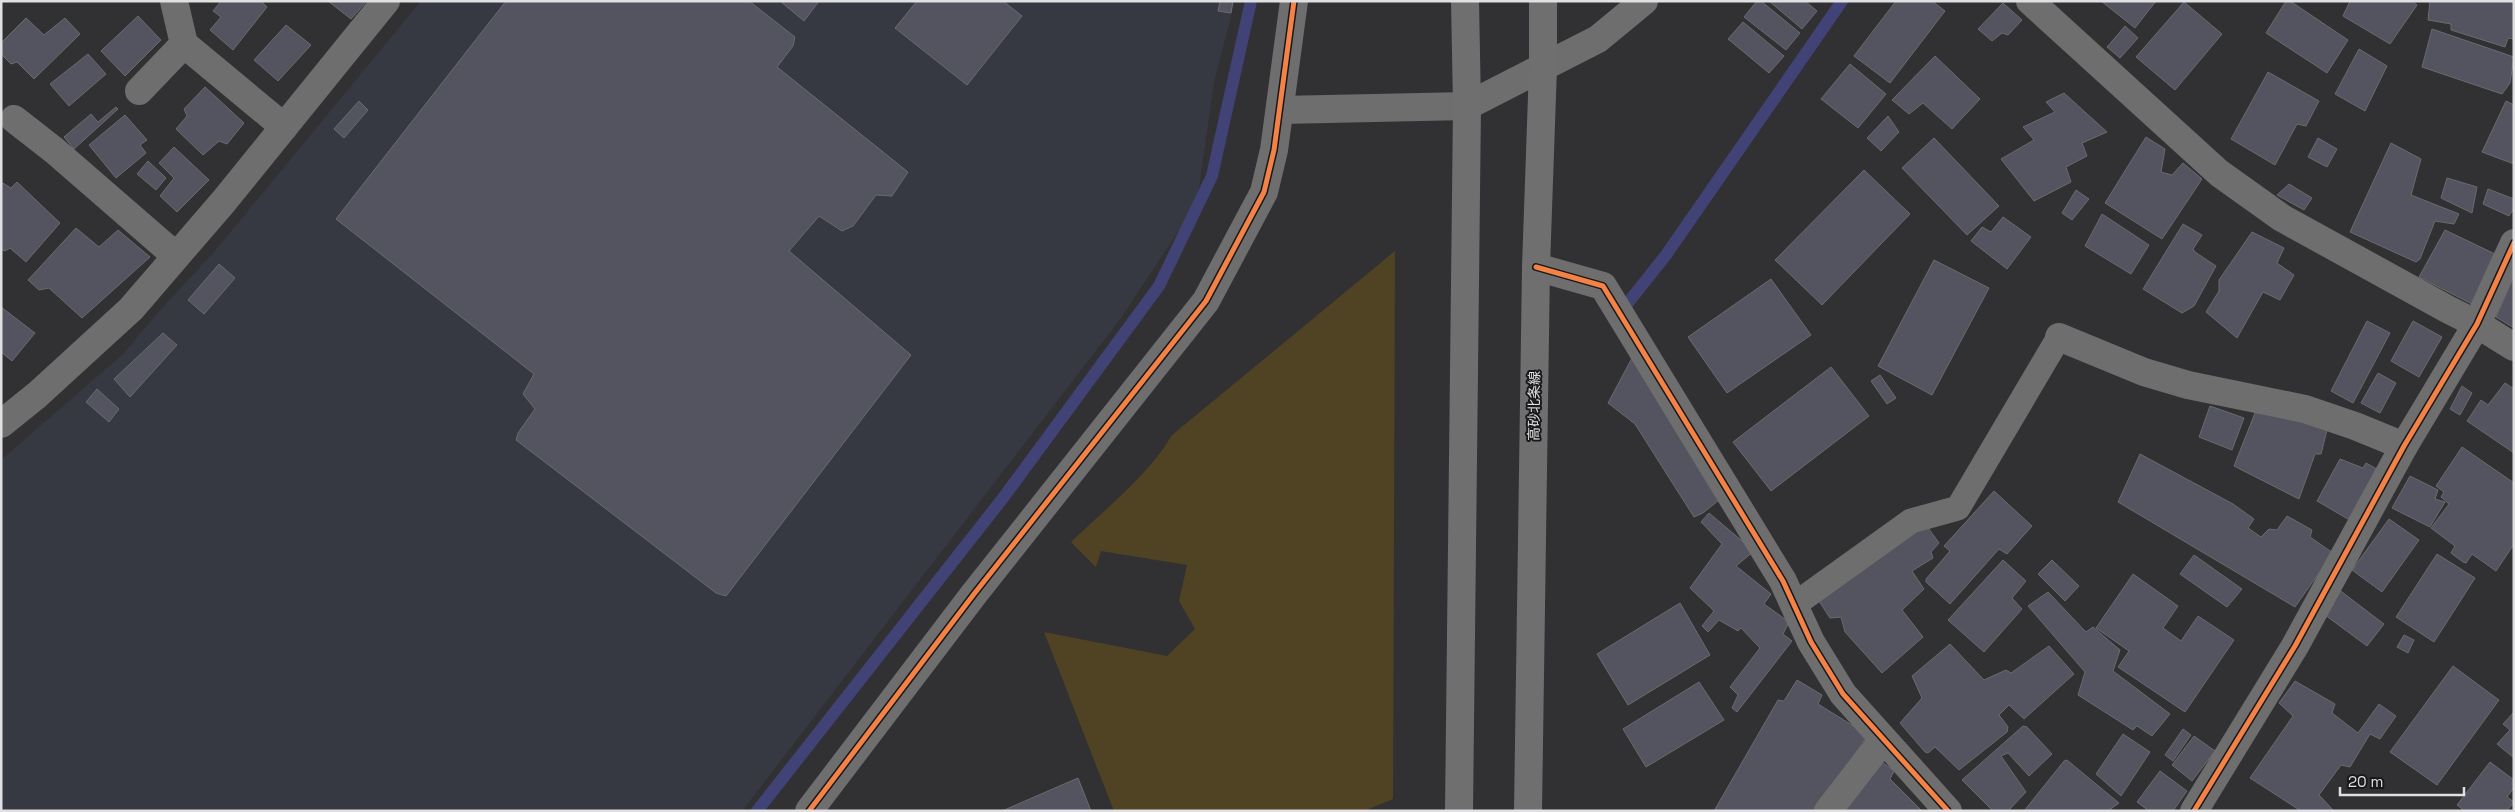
<svg xmlns="http://www.w3.org/2000/svg" width="2515" height="812" font-family="'Space Grotesk','Noto Sans JP',sans-serif">
	<style>
		.built { fill: #373942 }
		.green { fill: #504324 }
		.lines { fill: none; stroke-linecap: round; stroke-linejoin: round }
		.stream { stroke: #414376; stroke-width: 12 }
		.building { fill: #535460; stroke: #6a6b6d }
		.service { stroke: #6f6e6e; stroke-width: 25 }
		.minor { stroke: #6f6e6e; stroke-width: 28 }
		.tertiary { stroke: #6f6e6e; stroke-width: 28 }
		.primary { stroke: #6f6f70; stroke-width: 28 }
		.cycleway-casing { stroke: #18181a; stroke-width: 8 }
		.cycleway { stroke: #f48246; stroke-width: 5 }
		.labels { text-anchor: middle; stroke-width: 4; stroke-linejoin: round; paint-order: stroke }
		.street-label { font-size: 14px; fill: #e0e0e3; stroke: #18181a }
	</style>
	<rect width="100%" height="100%" fill="#313134"/>
	<polygon class="built" points="421,1 1235,1 1214,82 1199,188 1189,215 1121,318 742,811 1,811 1,460 123,354 162,308 214,252"/>
	<path class="green" d="M 1395,251 L 1393,799 L 1364,811 L 1114,811 L 1044,632 L 1167,656 L 1195,629 L 1179,601 L 1187,565 L 1101,551 L 1096,567 L 1071,542 C 1104,510 1149,475 1172,435 Z"/>
	<g class="lines">
		<g class="stream">
			<polyline points="1627,304 1666,255 1842,1"/>
			<polyline points="757,811 1003,498 1159,286 1212,176 1251,1"/>
		</g>
	</g>
	<g class="building">
		<polygon points="221,1 261,1 267,7 233,50 210,30 221,17 213,11"/>
		<polygon points="328,1 367,1 351,19"/>
		<polygon points="506,1 749,1 795,37 793,46 777,67 908,172 892,196 876,195 853,226 842,231 819,216 789,251 911,355 726,596 716,593 516,440 518,433 535,409 523,394 534,374 336,219"/>
		<polygon points="780,1 819,1 804,21"/>
		<polygon points="917,1 1003,1 1022,16 967,85 895,28"/>
		<polygon points="1220,1 1233,1 1231,13 1218,11"/>
		<polygon points="1757,1 1761,1 1800,33 1786,50 1744,17"/>
		<polygon points="1769,1 1805,1 1817,11 1802,29"/>
		<polygon points="1896,1 1932,1 1945,11 1890,83 1854,56"/>
		<polygon points="2101,1 2156,1 2135,28"/>
		<polygon points="2286,1 2290,1 2348,40 2327,73 2266,33"/>
		<polygon points="2350,1 2412,1 2417,5 2390,44 2343,16"/>
		<polygon points="2430,1 2514,1 2514,39 2508,38 2505,47 2451,30 2451,24 2428,20"/>
		<polygon points="2184,2 2222,34 2175,90 2136,57"/>
		<polygon points="2003,3 2022,20 2008,35 2002,33 1992,41 1978,29"/>
		<polygon points="138,16 161,40 125,76 101,51"/>
		<polygon points="26,18 44,35 65,18 80,34 34,79 17,62 11,64 1,54 1,43"/>
		<polygon points="1743,22 1784,56 1769,73 1728,39"/>
		<polygon points="286,25 311,45 278,81 254,60"/>
		<polygon points="2125,26 2138,38 2120,58 2107,47"/>
		<polygon points="2432,29 2514,57 2510,83 2502,94 2422,67"/>
		<polygon points="2359,49 2387,66 2365,111 2335,94"/>
		<polygon points="88,54 106,74 69,106 50,84"/>
		<polygon points="1935,56 1980,99 1952,129 1923,103 1909,114 1892,100"/>
		<polygon points="1850,64 1886,94 1858,128 1821,99"/>
		<polygon points="2268,72 2319,101 2306,126 2297,124 2275,165 2231,139"/>
		<polygon points="205,87 244,123 227,144 219,141 203,155 176,129 187,116 184,109"/>
		<polygon points="2064,93 2107,132 2082,143 2087,156 2066,167 2071,182 2034,201 2001,159 2034,140 2023,127 2055,112 2046,102"/>
		<polygon points="359,101 368,110 344,138 334,129"/>
		<polygon points="2506,101 2514,105 2514,164 2482,152"/>
		<polygon points="116,107 118,109 74,149 64,137 91,114 98,122"/>
		<polygon points="125,115 147,140 140,145 146,153 116,178 89,145"/>
		<polygon points="1888,116 1899,132 1881,151 1867,138"/>
		<polygon points="2146,137 2165,149 2161,172 2172,175 2183,163 2202,179 2162,239 2105,203"/>
		<polygon points="1934,138 1999,206 1967,235 1902,168"/>
		<polygon points="2318,138 2337,149 2327,167 2308,157"/>
		<polygon points="2391,143 2421,159 2411,195 2459,214 2454,224 2435,221 2420,259 2416,262 2350,232"/>
		<polygon points="174,147 209,180 177,212 160,196 174,178 159,163"/>
		<polygon points="148,161 166,178 156,190 137,174"/>
		<polygon points="1864,170 1910,214 1822,305 1775,260"/>
		<polygon points="2447,178 2477,187 2472,213 2441,198"/>
		<polygon points="1,182 11,188 17,182 60,223 26,262 10,248 5,251 1,249"/>
		<polygon points="2289,184 2312,198 2304,210 2277,195"/>
		<polygon points="2488,189 2514,199 2514,208 2509,216 2483,204"/>
		<polygon points="2076,190 2089,199 2072,220 2062,213"/>
		<polygon points="2102,214 2149,245 2131,274 2085,246"/>
		<polygon points="2003,217 2031,237 2007,269 1971,241 1982,227 1991,232"/>
		<polygon points="2183,224 2202,235 2193,249 2195,252 2216,266 2194,306 2182,313 2143,289"/>
		<polygon points="76,228 99,247 118,230 150,257 82,318 49,288 39,290 28,280"/>
		<polygon points="2445,230 2495,254 2472,304 2419,277"/>
		<polygon points="2252,232 2284,248 2277,263 2294,275 2280,300 2263,292 2237,338 2206,312 2219,291 2219,280"/>
		<polygon points="1934,260 1989,288 1932,395 1878,366"/>
		<polygon points="219,264 235,278 204,314 188,300"/>
		<polygon points="2514,276 2514,328 2496,317"/>
		<polygon points="1771,279 1811,335 1727,393 1688,337"/>
		<polygon points="1,307 35,333 12,361 1,352"/>
		<polygon points="2367,321 2390,333 2353,403 2331,391"/>
		<polygon points="2413,321 2442,337 2419,377 2391,361"/>
		<polygon points="163,333 177,345 130,397 114,379"/>
		<polygon points="1632,358 1724,496 1703,513 1694,517 1635,424 1608,403"/>
		<polygon points="1831,367 1869,416 1771,491 1733,442"/>
		<polygon points="2378,373 2396,383 2380,413 2361,403"/>
		<polygon points="1880,375 1896,398 1887,404 1871,381"/>
		<polygon points="2505,383 2514,389 2514,453 2467,421 2481,400 2488,405"/>
		<polygon points="2462,386 2472,393 2460,415 2450,409"/>
		<polygon points="97,389 119,409 109,422 86,402"/>
		<polygon points="2210,406 2244,418 2232,450 2199,437"/>
		<polygon points="2257,408 2327,430 2321,454 2315,454 2299,499 2234,466"/>
		<polygon points="2462,447 2514,483 2514,544 2496,571 2472,554 2466,563 2463,562 2451,553 2455,546 2431,528 2449,504 2441,497 2444,492 2436,486"/>
		<polygon points="2140,454 2233,504 2254,519 2248,528 2261,537 2269,529 2277,530 2287,516 2312,530 2310,537 2333,553 2295,607 2118,502"/>
		<polygon points="2340,459 2363,468 2366,463 2382,472 2353,522 2317,501"/>
		<polygon points="2410,476 2438,490 2435,499 2445,502 2430,527 2392,508"/>
		<polygon points="1994,491 2032,526 2007,554 1999,549 1950,604 1926,582 1926,579 1950,551 1944,546"/>
		<polygon points="1709,513 1754,551 1736,566 1771,594 1764,604 1789,622 1783,634 1792,641 1737,712 1732,708 1738,695 1730,687 1760,648 1741,628 1738,631 1719,620 1708,632 1702,626 1714,611 1690,588 1722,544 1701,522"/>
		<polygon points="2389,519 2419,540 2382,592 2352,570"/>
		<polygon points="1926,525 1939,543 1931,552 1933,558 1912,571 1924,589 1902,610 1923,637 1882,673 1845,632 1841,617 1830,618 1819,601"/>
		<polygon points="2437,554 2475,578 2434,642 2396,617"/>
		<polygon points="2194,555 2242,589 2227,607 2180,574"/>
		<polygon points="2003,560 2026,581 2012,598 2022,609 1984,652 1948,620"/>
		<polygon points="2052,560 2079,586 2065,601 2038,574"/>
		<polygon points="2133,574 2178,606 2163,628 2181,641 2198,616 2234,640 2185,712 2118,667 2129,651 2096,628"/>
		<polygon points="2338,589 2384,624 2367,646 2321,612"/>
		<polygon points="2048,592 2086,632 2093,627 2120,650 2113,671 2170,714 2152,736 2137,726 2133,730 2078,695 2085,672 2028,606"/>
		<polygon points="1680,603 1710,655 1628,705 1597,654"/>
		<polygon points="2404,635 2414,640 2408,653 2397,647"/>
		<polygon points="1950,644 1984,680 2006,670 2011,673 2049,646 2074,674 2024,719 2009,705 1999,715 2008,727 2007,732 1959,770 1935,747 1928,753 1925,752 1900,723 1922,698 1912,676"/>
		<polygon points="2453,666 2499,700 2437,785 2390,752"/>
		<polygon points="1797,680 1822,695 1818,704 1868,735 1815,811 1714,811 1778,700 1784,701"/>
		<polygon points="2295,681 2335,704 2332,713 2358,733 2379,704 2396,716 2380,739 2370,734 2350,767 2341,765 2319,795 2334,811 2301,811 2250,778 2293,716 2279,703"/>
		<polygon points="1699,682 1724,720 1646,767 1623,729"/>
		<polygon points="2514,712 2514,758 2497,744 2510,730 2503,724"/>
		<polygon points="2023,726 2027,727 2052,754 2029,776 2008,753 2001,756 2026,792 2008,811 1993,811 1962,780"/>
		<polygon points="2183,729 2191,735 2173,761 2165,755"/>
		<polygon points="2123,734 2150,752 2121,796 2096,774"/>
		<polygon points="2194,736 2215,751 2192,781 2172,765"/>
		<polygon points="2067,760 2119,803 2108,811 2024,811 2064,761"/>
		<polygon points="1882,762 1894,771 1890,779 1922,811 1840,811"/>
		<polygon points="2490,762 2514,780 2514,788 2507,797 2514,802 2507,811 2465,811 2457,805"/>
		<polygon points="2160,771 2187,791 2173,811 2149,811 2137,802"/>
		<polygon points="1078,778 1091,811 1002,811"/>
	</g>
	<g class="lines">
		<polyline class="service" points="1794,605 1911,521 1958,508 2059,337"/>
		<g class="minor">
			<polyline points="174,1 184,44 284,127"/>
			<polyline points="2030,1 2219,173 2282,218 2449,310 2477,324 2514,347"/>
			<polyline points="139,91 184,44"/>
			<polyline points="1281,110 1467,106 1598,39 1644,1"/>
			<polyline points="14,119 55,151 176,256"/>
			<polyline points="1536,267 1603,286 1783,581 1811,642 1843,694 1948,811"/>
			<polyline points="2059,337 2144,372 2188,385 2305,409 2355,426 2404,446"/>
			<polyline points="1,424 37,395 131,309 224,201 386,1"/>
			<polyline points="1828,811 1883,740"/>
			<polyline points="2194,811 2295,646 2404,446 2477,324 2514,243"/>
		</g>
		<polyline class="tertiary" points="809,811 974,594 1206,301 1264,192 1274,150 1294,1"/>
		<g class="primary">
			<polyline points="1459,811 1467,106 1465,1"/>
			<polyline points="1528,811 1536,267 1543,67 1543,1"/>
		</g>
		<defs>
			<g id="cycleway">
				<polyline points="1536,267 1603,286 1783,581 1811,642 1843,694 1948,811"/>
				<polyline points="809,811 974,594 1206,301 1264,192 1274,150 1294,1"/>
				<polyline points="2194,811 2295,646 2404,446 2477,324 2514,243"/>
			</g>
		</defs>
		<use href="#cycleway" class="cycleway-casing"/>
		<use href="#cycleway" class="cycleway"/>
	</g>
	<g class="labels">
		<g class="street-label">
			<text transform="translate(1534 406) rotate(-89)" y="5">高砂北条線</text>
		</g>
	</g>
	<rect width="2515" height="812" fill="none" stroke="#e0e0e3" stroke-width="5"/>
	<path d="M2340 787v8h124v-8" fill="none" stroke="#e0e0e3" stroke-width="2.5"/>
	<text x="2348" y="787" font-size="15" fill="#e0e0e3" stroke="#18181a" stroke-width="4" paint-order="stroke">20 m</text>
</svg>
